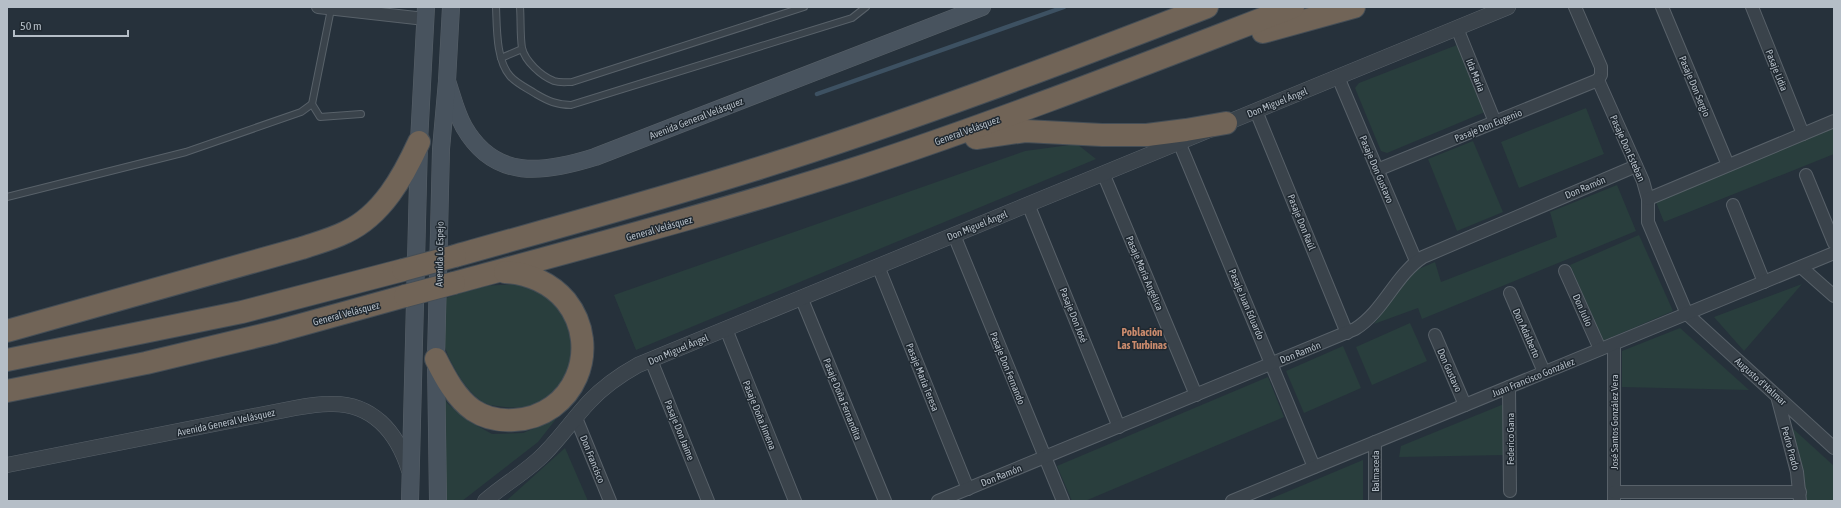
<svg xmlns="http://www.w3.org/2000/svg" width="1841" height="508" font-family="'Asap Condensed',sans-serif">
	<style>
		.green { fill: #293e3d }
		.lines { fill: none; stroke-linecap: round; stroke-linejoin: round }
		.stream { stroke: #3d5162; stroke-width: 4.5 }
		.service-casing { stroke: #586169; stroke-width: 8 }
		.minor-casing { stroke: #586169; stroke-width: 14 }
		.tertiary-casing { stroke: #586169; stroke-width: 16 }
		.secondary-casing { stroke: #586169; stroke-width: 18 }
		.motorway-casing { stroke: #454e56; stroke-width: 24 }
		.service { stroke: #3a434b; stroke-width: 6 }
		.minor { stroke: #3a434b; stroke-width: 12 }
		.tertiary { stroke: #3a434b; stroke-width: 15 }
		.secondary { stroke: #48535e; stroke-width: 17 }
		.motorway { stroke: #716457; stroke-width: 22 }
		.motorway-bridge-casing { stroke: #454e56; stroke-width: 24; stroke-linecap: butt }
		.motorway-bridge { stroke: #716457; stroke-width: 22 }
		.labels { text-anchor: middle; stroke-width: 3; stroke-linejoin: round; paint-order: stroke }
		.street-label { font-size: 10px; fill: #b5bec7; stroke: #1f2830 }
		.neighbourhood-label { font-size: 11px; font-weight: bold; fill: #ca8b6d; stroke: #1f2830 }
	</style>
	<rect width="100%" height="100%" fill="#26313b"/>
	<g class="green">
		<polygon points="1457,45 1485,112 1387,153 1381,151 1355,88 1359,83"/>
		<polygon points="1586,108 1604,154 1519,188 1501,142"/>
		<polygon points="1834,128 1834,154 1664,222 1656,202"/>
		<polygon points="1473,141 1503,212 1457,231 1428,159"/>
		<polygon points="1077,144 1096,159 636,350 614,295 1025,151"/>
		<polygon points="1617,185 1636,231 1422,319 1418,308 1374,324 1414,271 1435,262 1441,282 1557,237 1550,212"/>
		<polygon points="1639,235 1673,311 1603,341 1570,265"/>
		<path d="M 517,284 C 525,287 538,289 546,294 C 587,323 580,379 537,403 C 529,408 514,408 505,407 C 500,406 494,406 490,405 C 469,400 444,355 442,335 C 440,323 442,310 443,299 L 481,286 Z"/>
		<polygon points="1802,284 1744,351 1714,317"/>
		<polygon points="1410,323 1427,361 1372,385 1356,347"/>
		<polygon points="1680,328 1749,390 1622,387 1622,351"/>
		<polygon points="1343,346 1361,388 1304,413 1286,371"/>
		<polygon points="1268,377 1284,417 1085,501 1072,501 1057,466"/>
		<polygon points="440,393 448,404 467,420 492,434 523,433 556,419 538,442 462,501 441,501"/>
		<polygon points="1504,404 1505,455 1399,457 1401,446"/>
		<polygon points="1790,426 1834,466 1834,501 1806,501 1806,494"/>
		<polygon points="565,448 588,501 506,501"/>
		<polygon points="1363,460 1363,501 1270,501 1270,499"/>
	</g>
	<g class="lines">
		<polyline class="stream" points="817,94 1064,7"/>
		<defs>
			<g id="service">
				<path d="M 496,7 C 497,28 496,60 510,76 C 517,84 527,88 536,94 C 548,101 557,105 571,105 L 852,18 L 866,7"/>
				<path d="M 520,7 C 521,20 520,35 522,48 C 525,61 541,76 554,81 C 560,83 566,82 572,82 L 804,7"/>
				<polyline points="501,58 522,49"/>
				<polyline points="312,104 320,117 361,114"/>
				<polyline points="7,197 186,152 301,112 312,104 331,9"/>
			</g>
			<g id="minor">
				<polyline points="318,7 425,19"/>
				<polyline points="1575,7 1601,67 1601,75 1598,80"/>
				<polyline points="1662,7 1728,165"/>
				<polyline points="1752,7 1803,134"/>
				<polyline points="1457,28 1495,122"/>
				<polyline points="1338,77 1416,261"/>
				<polyline points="1598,80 1643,181 1648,199 1648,222 1687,314 1834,448"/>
				<polyline points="1256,111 1347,333"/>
				<polyline points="1179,142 1314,467"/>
				<polyline points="1377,170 1598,80"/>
				<polyline points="1103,173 1196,395"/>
				<polyline points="1806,175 1834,243"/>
				<polyline points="1648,199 1834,121"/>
				<polyline points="1028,204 1119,427"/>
				<polyline points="1733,205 1764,282"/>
				<polyline points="954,235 1063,501"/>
				<polyline points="878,266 968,489"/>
				<polyline points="1801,267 1834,296"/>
				<polyline points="1565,271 1600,349"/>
				<polyline points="1510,293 1544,372"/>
				<polyline points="801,297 885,501"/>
				<polyline points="726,329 795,501"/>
				<polyline points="1435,335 1465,405"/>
				<polyline points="1614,344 1614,501"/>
				<polyline points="651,360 708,501"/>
				<polyline points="1509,387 1510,491"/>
				<polyline points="1777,396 1797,472 1800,501"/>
				<polyline points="576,418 610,501"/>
				<polyline points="1614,492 1800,492"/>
				<path d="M 938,501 L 1355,329 C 1384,311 1395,275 1423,257 L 1636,166"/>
				<polyline points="1232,501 1834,253"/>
				<polyline points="1375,501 1375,442"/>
			</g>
			<g id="tertiary">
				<path d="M 7,465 L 295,408 C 306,406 318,404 329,404 C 372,402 397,432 409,470"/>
				<path d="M 485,501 C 504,484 527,472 545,453 C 561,437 574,418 589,402 C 603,387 620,375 638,365 L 1508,7"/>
			</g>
			<g id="secondary">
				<path d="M 447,81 C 452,95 456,113 464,127 C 495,181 544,173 595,157 L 982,7"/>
				<polyline points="410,501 419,142 426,7"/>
				<polyline points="438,501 436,359 441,149 447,81 451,7"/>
			</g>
			<g id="motorway">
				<polyline points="1263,32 1354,7"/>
				<polyline points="976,138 1025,131 1102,135 1147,135 1186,130 1226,123"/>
				<path d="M 455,256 C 554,228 654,201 753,170 C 907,122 1057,65 1207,7"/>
				<path d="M 454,283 C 590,246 726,210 860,167 C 1006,119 1150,62 1293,7"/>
				<path d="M 7,331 L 302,248 C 317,243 332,239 346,232 C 382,215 403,177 419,142"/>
				<path d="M 436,359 C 445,377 456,398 473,410 C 485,418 499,421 514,420 C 574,417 603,348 566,301 C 551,283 528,273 505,272"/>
				<polyline points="7,360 242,312 403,270"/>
				<polyline points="7,391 146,363 275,332 405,296"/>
			</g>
		</defs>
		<use href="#service" class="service-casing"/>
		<use href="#minor" class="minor-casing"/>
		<use href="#tertiary" class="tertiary-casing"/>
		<use href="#secondary" class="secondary-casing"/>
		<use href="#motorway" class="motorway-casing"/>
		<use href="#service" class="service"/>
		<use href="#minor" class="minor"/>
		<use href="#tertiary" class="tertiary"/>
		<use href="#secondary" class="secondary"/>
		<use href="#motorway" class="motorway"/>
		<defs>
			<g id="motorway-bridge">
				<polyline points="403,270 455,256"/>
				<polyline points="405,296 454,283"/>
			</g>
		</defs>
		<use href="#motorway-bridge" class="motorway-bridge-casing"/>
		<use href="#motorway-bridge" class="motorway-bridge"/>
	</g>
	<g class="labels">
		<g class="street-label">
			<text transform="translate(1777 70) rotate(68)" y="4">Pasaje Lidia</text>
			<text transform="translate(1476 75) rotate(68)" y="4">Ida Maria</text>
			<text transform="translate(1695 86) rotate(67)" y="4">Pasaje Don Sergio</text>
			<text transform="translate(1277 102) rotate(-22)" y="4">Don Miguel Ángel</text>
			<text transform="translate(696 118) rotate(-21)" y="4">Avenida General Velásquez</text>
			<text transform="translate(1488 125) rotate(-22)" y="4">Pasaje Don Eugenio</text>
			<text transform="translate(967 130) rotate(-20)" y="4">General Velásquez</text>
			<text transform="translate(1628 148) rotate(66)" y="4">Pasaje Don Esteban</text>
			<text transform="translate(1377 169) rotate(67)" y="4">Pasaje Don Gustavo</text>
			<text transform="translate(1585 187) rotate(-23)" y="4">Don Ramón</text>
			<text transform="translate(1302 222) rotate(68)" y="4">Pasaje Don Raúl</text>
			<text transform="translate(977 225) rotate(-22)" y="4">Don Miguel Ángel</text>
			<text transform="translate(659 228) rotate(-16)" y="4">General Velásquez</text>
			<text transform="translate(439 254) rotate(-89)" y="4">Avenida Lo Espejo</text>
			<text transform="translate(1145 273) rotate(67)" y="4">Pasaje María Angélica</text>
			<text transform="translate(1247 304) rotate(67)" y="4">Pasaje Juan Eduardo</text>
			<text transform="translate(1583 310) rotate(66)" y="4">Don Julio</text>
			<text transform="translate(346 313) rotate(-15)" y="4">General Velásquez</text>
			<text transform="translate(1074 315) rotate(68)" y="4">Pasaje Don José</text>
			<text transform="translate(1527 333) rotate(66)" y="4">Don Adalberto</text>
			<text transform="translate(678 349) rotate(-23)" y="4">Don Miguel Ángel</text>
			<text transform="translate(1300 352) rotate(-22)" y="4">Don Ramón</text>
			<text transform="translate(1008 368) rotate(68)" y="4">Pasaje Don Fernando</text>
			<text transform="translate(1450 370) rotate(66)" y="4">Don Gustavo</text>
			<text transform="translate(923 377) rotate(68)" y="4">Pasaje María Teresa</text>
			<text transform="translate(1533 377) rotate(-22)" y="4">Juan Francisco González</text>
			<text transform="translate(1761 381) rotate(42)" y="4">Augusto d'Halmar</text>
			<text transform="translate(843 399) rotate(68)" y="4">Pasaje Doña Fernandita</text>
			<text transform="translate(760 415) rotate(68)" y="4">Pasaje Doña Jimena</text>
			<text transform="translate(226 422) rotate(-12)" y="4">Avenida General Velásquez</text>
			<text transform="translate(1614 422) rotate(-90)" y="4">José Santos González Vera</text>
			<text transform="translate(680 430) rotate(68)" y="4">Pasaje Don Jaime</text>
			<text transform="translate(1510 439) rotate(-90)" y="4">Federico Gana</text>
			<text transform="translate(1791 448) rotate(75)" y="4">Pedro Prado</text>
			<text transform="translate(593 459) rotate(68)" y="4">Don Francisco</text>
			<text transform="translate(1375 471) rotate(-90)" y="4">Balmaceda</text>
			<text transform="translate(1001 475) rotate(-22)" y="4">Don Ramón</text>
		</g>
		<g class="neighbourhood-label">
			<text x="1142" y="336">Población<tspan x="1142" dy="13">Las Turbinas</tspan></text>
		</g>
	</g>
	<rect width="1841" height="508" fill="none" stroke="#b5bec7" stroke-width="16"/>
	<path d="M14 30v6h114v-6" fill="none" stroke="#b5bec7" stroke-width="2"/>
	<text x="20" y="30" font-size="12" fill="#b5bec7" stroke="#1f2830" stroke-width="3" paint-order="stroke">50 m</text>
</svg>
